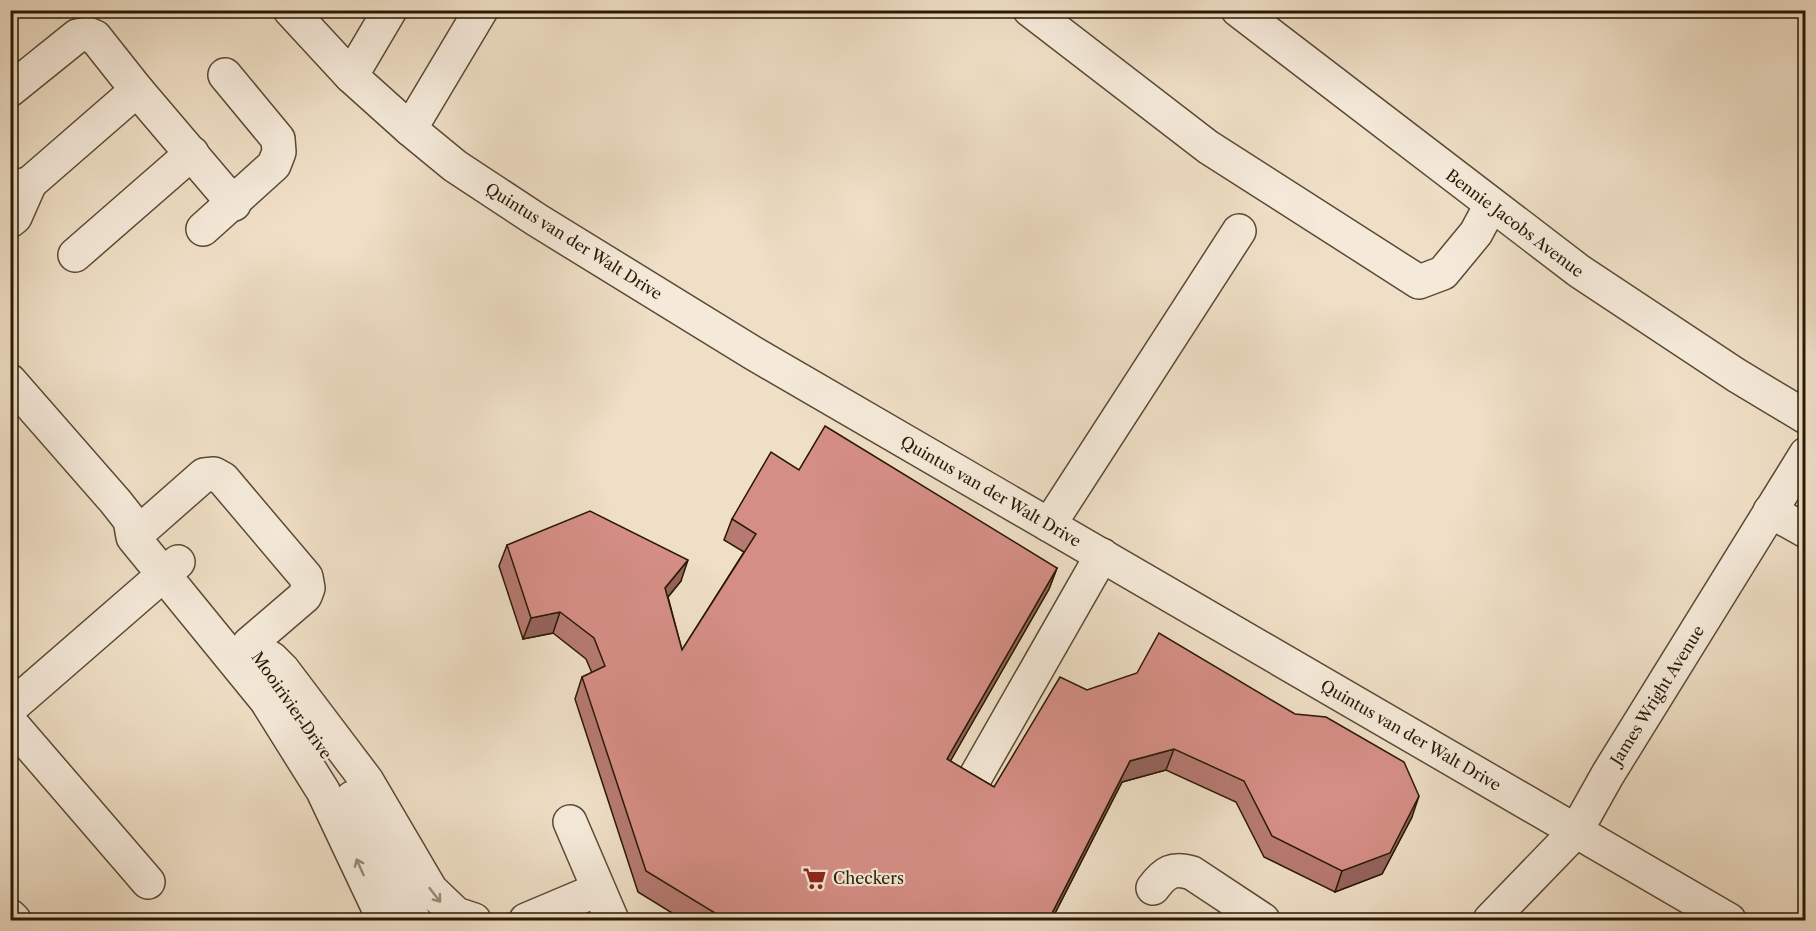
<svg xmlns="http://www.w3.org/2000/svg" width="1816" height="931" font-family="'Libre Caslon Text',serif">
	<style>
		.lines { fill: none; stroke-linecap: round; stroke-linejoin: round }
		.minor-casing { stroke: #5a4a34; stroke-width: 36 }
		.minor { stroke: #f5eada; stroke-width: 33 }
		.wall { fill: #b77a72; stroke: #291903; stroke-width: 1.5 }
		.shaded-wall { fill: #95635d; stroke: #291903; stroke-width: 1.5 }
		.building { fill: #d58e85; stroke: #291903; stroke-width: 1.5 }
		.oneway { stroke: #998c79 }
		.labels { text-anchor: middle; stroke-width: 4.5; stroke-linejoin: round; paint-order: stroke }
		.street-label { font-size: 16px; fill: #291903; stroke: #f5eada }
		.poi-label { font-size: 16px; fill: #291903; stroke: #f5eada; text-anchor: start }
	</style>
	<rect width="100%" height="100%" fill="#efdfc6"/>
	<filter id="stains"><feTurbulence type="fractalNoise" baseFrequency=".00333" numOctaves="4"/><feColorMatrix values="0 0 0 0 .2 0 0 0 0 .09 0 0 0 0 .02 0 0 0 .5 -.17"/></filter>
	<radialGradient id="worn" r=".72"><stop offset=".6" stop-color="#630" stop-opacity="0"/><stop offset="1" stop-color="#630" stop-opacity=".3"/></radialGradient>
	<g class="lines">
		<defs>
			<g id="minor">
				<polyline points="290,10 351,76 410,129 455,166 537,220 753,353 1729,920"/>
				<polyline points="1030,10 1208,147 1419,282 1443,273 1476,233 1491,205"/>
				<polyline points="1238,10 1579,271 1736,375 1806,417"/>
				<polyline points="351,76 390,10"/>
				<polyline points="10,90 77,36 88,34 95,37 137,90"/>
				<polyline points="410,129 481,10"/>
				<polyline points="10,189 30,183 137,90 234,204"/>
				<polyline points="10,221 15,217 30,183"/>
				<polyline points="203,229 274,165 279,152 278,139 225,75"/>
				<polyline points="75,255 192,153"/>
				<polyline points="10,381 115,501 130,520 133,537 266,700 323,791 384,920"/>
				<polyline points="1770,511 1806,531"/>
				<polyline points="1049,525 1239,231"/>
				<polyline points="146,526 204,475 214,474 223,479 306,577 308,588 305,596 249,644"/>
				<polyline points="252,647 272,659 283,670 367,781 431,890 456,914 474,920"/>
				<polyline points="10,708 178,562"/>
				<polyline points="10,722 148,882"/>
				<polyline points="969,788 1102,555"/>
				<polyline points="352,798 414,920"/>
				<polyline points="570,822 612,920"/>
				<path d="M 1153,888 C 1165,872 1173,867 1192,873 L 1263,920"/>
				<polyline points="10,916 14,920"/>
				<polyline points="526,920 597,890"/>
				<polyline points="1490,920 1576,831 1608,774 1806,454"/>
			</g>
		</defs>
		<use href="#minor" class="minor-casing"/>
		<use href="#minor" class="minor"/>
	</g>
	<polygon class="wall" points="799,470 1057,568 1049,589 950,761 994,787 1087,690 1412,817 1382,874 1335,892 1264,857 1236,802 1166,770 1122,782 1051,921 685,921 638,892 575,699 582,677 592,673 586,659 553,633 523,639 499,566 507,545 681,581 668,597 682,650 744,552 724,540 732,519"/>
	<g class="shaded-wall">
		<polygon points="688,560 681,581 658,609 665,588"/>
		<polygon points="1057,568 1049,589 939,781 947,759"/>
		<polygon points="560,612 553,633 523,639 531,618"/>
		<polygon points="1174,749 1166,770 1122,782 1051,921 1048,921 1130,761"/>
		<polygon points="1419,796 1412,817 1382,874 1335,892 1342,871"/>
	</g>
	<polygon class="building" points="825,426 1057,568 947,759 994,787 1060,677 1087,690 1137,673 1159,633 1295,714 1326,717 1404,762 1419,796 1390,853 1342,871 1272,836 1244,781 1174,749 1130,761 1048,921 728,921 646,871 582,677 605,666 594,638 560,612 531,618 507,545 590,511 688,560 665,588 682,650 756,534 732,519 771,452 799,470"/>
	<defs><path id="oneway-shaft" d="M-6 0H5M1.5-3L5.5 0L1.5 3" fill="none" stroke-width="1.6" stroke-linecap="round" stroke-linejoin="round" transform="scale(1.5)"/></defs>
	<g class="oneway">
		<use href="#oneway-shaft" transform="translate(360 867) rotate(-114)"/>
		<use href="#oneway-shaft" transform="translate(435 895) rotate(52)"/>
	</g>
	<defs>
		<symbol id="supermarket-bare" viewBox="-9 -9 18 18"><path d="M-6-5.5h2.5l.6 2H6L4.5 2H-2.5L-4.4-4H-6ZM-1.5 3.2a1.3 1.3 0 1 0 .1 0ZM3 3.2a1.3 1.3 0 1 0 .1 0Z" fill="#8f2418" stroke="#f5eada" stroke-width="2.5" paint-order="stroke"/></symbol>
	</defs>
	<g fill-rule="evenodd">
		<use href="#supermarket-bare" x="798" y="862" width="33" height="33"/>
	</g>
	<g class="labels">
		<g class="street-label">
			<text transform="translate(1515 223) rotate(37)" y="6">Bennie Jacobs Avenue</text>
			<text transform="translate(574 241) rotate(32)" y="6">Quintus van der Walt Drive</text>
			<text transform="translate(991 491) rotate(30)" y="6">Quintus van der Walt Drive</text>
			<text transform="translate(1657 695) rotate(-58)" y="6">James Wright Avenue</text>
			<text transform="translate(292 705) rotate(55)" y="6">Mooirivier Drive</text>
			<text transform="translate(1411 735) rotate(30)" y="6">Quintus van der Walt Drive</text>
		</g>
		<g class="poi-label">
			<text x="833" y="884">Checkers</text>
		</g>
	</g>
	<rect width="1816" height="931" fill="none" stroke="#efdfc6" stroke-width="36"/>
	<rect x="12" y="12" width="1792" height="907" fill="none" stroke="#291903" stroke-width="3"/>
	<rect x="18" y="18" width="1780" height="895" fill="none" stroke="#291903" stroke-width="1.5"/>
	<rect width="100%" height="100%" filter="url(#stains)"/>
	<rect width="100%" height="100%" fill="url(#worn)"/>
</svg>
